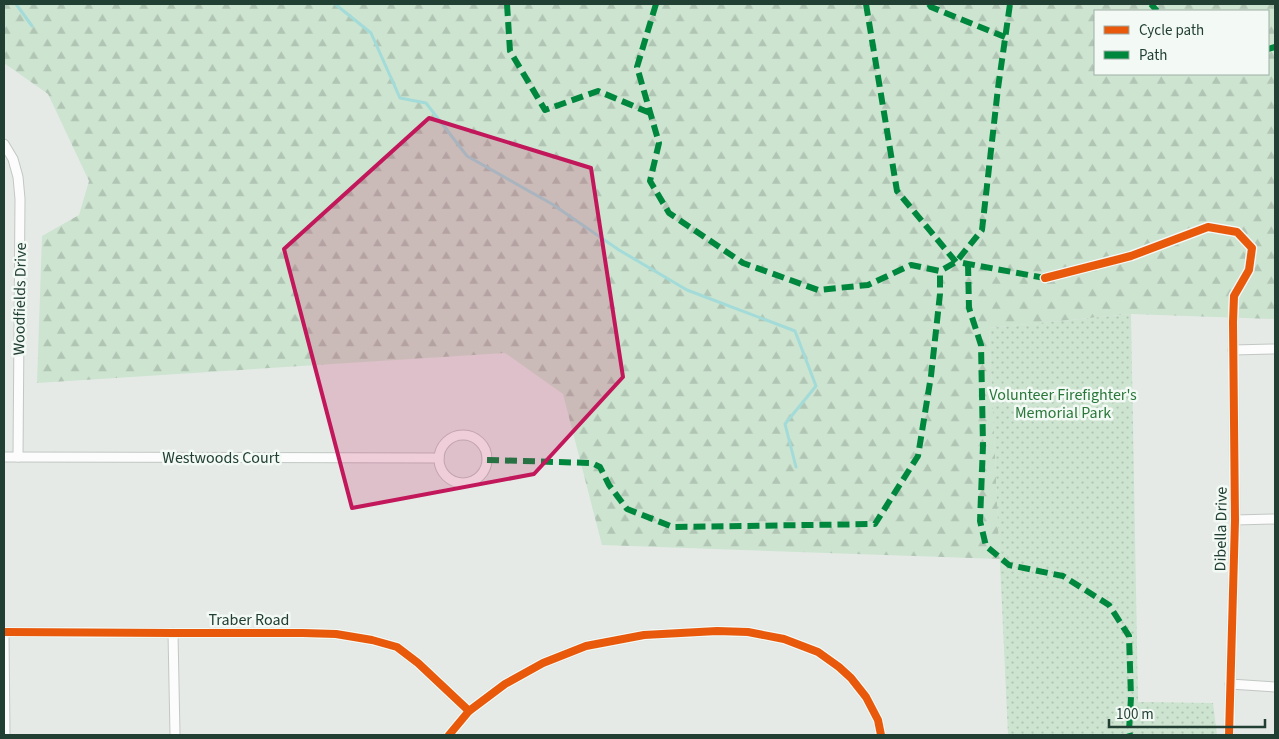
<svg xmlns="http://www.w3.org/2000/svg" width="1279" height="739" font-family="'Source Sans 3',sans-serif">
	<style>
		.forest { fill: url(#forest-firs); fill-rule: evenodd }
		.park { fill: url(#park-dots) }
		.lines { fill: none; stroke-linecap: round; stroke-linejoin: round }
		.stream { stroke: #a3dbd9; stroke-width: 3 }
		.street-casing { stroke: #c2c7c4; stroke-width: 11 }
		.street { stroke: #fbfcfb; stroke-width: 9 }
		.quiet { stroke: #00873e; stroke-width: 6; stroke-dasharray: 12 6; stroke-linecap: butt }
		.cycleway-casing { stroke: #f3f9f5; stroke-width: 11 }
		.cycleway { stroke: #e8590c; stroke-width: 8 }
		.marked { fill: #c2185b; fill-opacity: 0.2; stroke: #c2185b; stroke-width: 4; stroke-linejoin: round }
		.labels { text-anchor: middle; stroke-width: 5; stroke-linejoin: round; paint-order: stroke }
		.street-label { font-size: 16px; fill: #213f32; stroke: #f3f9f5 }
		.park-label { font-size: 16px; fill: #297839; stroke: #f3f9f5 }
	</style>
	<defs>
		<pattern id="forest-firs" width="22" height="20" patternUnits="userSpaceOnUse" patternTransform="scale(1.25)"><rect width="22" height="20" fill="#cde4d0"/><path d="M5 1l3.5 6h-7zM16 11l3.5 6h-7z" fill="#b0c5b3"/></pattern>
		<pattern id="park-dots" width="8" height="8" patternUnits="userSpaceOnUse" patternTransform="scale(1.25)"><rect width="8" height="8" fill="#cde4d0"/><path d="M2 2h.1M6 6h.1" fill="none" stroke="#b0c5b3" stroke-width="1.8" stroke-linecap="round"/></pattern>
	</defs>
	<rect width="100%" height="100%" fill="#e5eae7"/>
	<path class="forest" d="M 4,4 L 1275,4 L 1275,319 L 1131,314 L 989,328 L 1000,559 L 602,545 L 563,394 L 505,353 L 37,383 L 42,236 L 79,215 L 89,181 L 48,94 L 4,63 ZM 1095,11 L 1268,11 L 1268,74 L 1095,74 Z"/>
	<polygon class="park" points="1131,314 1138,702 1213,703 1217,735 1008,735 989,328"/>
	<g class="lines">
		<g class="stream">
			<polyline points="16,4 32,26"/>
			<polyline points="335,4 371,33 400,98 426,103 467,156 552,204 619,250 687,290 795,331 816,386 785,424 796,467"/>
		</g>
		<defs>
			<g id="street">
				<polyline points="4,144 13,159 18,177 20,199 18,457"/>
				<polyline points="1045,278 1131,256 1208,227 1237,232 1252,248 1249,270 1234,296 1233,322 1235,520 1229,735"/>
				<polyline points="1233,350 1275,349"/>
				<circle cx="463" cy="459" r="24"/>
				<polyline points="4,457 439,458"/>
				<polyline points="1235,520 1275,519"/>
				<polyline points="4,632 173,633 303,633 336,634 372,640 397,647 418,663 469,711"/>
				<polyline points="4,633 5,735"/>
				<polyline points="173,633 175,735"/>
				<polyline points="1230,684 1275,687"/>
				<polyline points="449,735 469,711 505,684 543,663 586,646 644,635 717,631 748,632 784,639 818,652 839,667 851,678 866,697 878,720 881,735"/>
			</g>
		</defs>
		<use href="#street" class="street-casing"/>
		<use href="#street" class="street"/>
		<g class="quiet">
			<polyline points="507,4 510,51 545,110 598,91 650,113"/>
			<polyline points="656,4 637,67 659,143 650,181 669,213 743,263 818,290 868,285 911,265 940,271 956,262 982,230 998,88 1010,4"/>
			<polyline points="866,4 897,191 956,262"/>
			<polyline points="929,4 931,7 1005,37"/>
			<polyline points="1151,4 1157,11"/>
			<polyline points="1268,49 1275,47"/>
			<polyline points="963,263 1045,278"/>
			<polyline points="968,264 969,308 981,345 983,445 980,521 986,546 1009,565 1063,576 1109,605 1129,636 1131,697 1129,731 1130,735"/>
			<polyline points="487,460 592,463 600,467 609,485 627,509 673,527 875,524 918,456 931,376 940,294 940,271"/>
		</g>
		<defs>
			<g id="cycleway">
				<polyline points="1045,278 1131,256 1208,227 1237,232 1252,248 1249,270 1234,296 1233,322 1235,520 1229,735"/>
				<polyline points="4,632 173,633 303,633 336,634 372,640 397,647 418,663 469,711"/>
				<polyline points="449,735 469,711 505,684 543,663 586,646 644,635 717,631 748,632 784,639 818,652 839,667 851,678 866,697 878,720 881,735"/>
			</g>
		</defs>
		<use href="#cycleway" class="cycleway-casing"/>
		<use href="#cycleway" class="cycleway"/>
	</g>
	<path class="marked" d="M 429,118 L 591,168 L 623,377 L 534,474 L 352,508 L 284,249 Z"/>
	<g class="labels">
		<g class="street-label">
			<text transform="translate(19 299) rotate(-89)" y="6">Woodfields Drive</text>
			<text x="221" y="463">Westwoods Court</text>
			<text transform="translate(1220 529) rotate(-89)" y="6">Dibella Drive</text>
			<text x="249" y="625">Traber Road</text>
		</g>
		<g class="park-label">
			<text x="1063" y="400">Volunteer Firefighter's<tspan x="1063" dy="18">Memorial Park</tspan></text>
		</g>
	</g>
	<rect width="1279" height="739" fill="none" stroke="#213f32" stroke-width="10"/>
	<rect x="1094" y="10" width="175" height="65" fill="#f3f9f5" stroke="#9fafa7"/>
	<rect x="1104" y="26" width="25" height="8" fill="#e8590c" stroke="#9fafa7"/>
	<text x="1139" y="35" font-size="15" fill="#213f32">Cycle path</text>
	<rect x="1104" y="51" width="25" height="8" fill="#00873e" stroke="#9fafa7"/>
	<text x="1139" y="60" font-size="15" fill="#213f32">Path</text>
	<path d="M1109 719v8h156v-8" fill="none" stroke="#213f32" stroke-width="2.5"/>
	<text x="1116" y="719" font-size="15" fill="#213f32" stroke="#f3f9f5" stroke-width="4" paint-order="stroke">100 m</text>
</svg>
